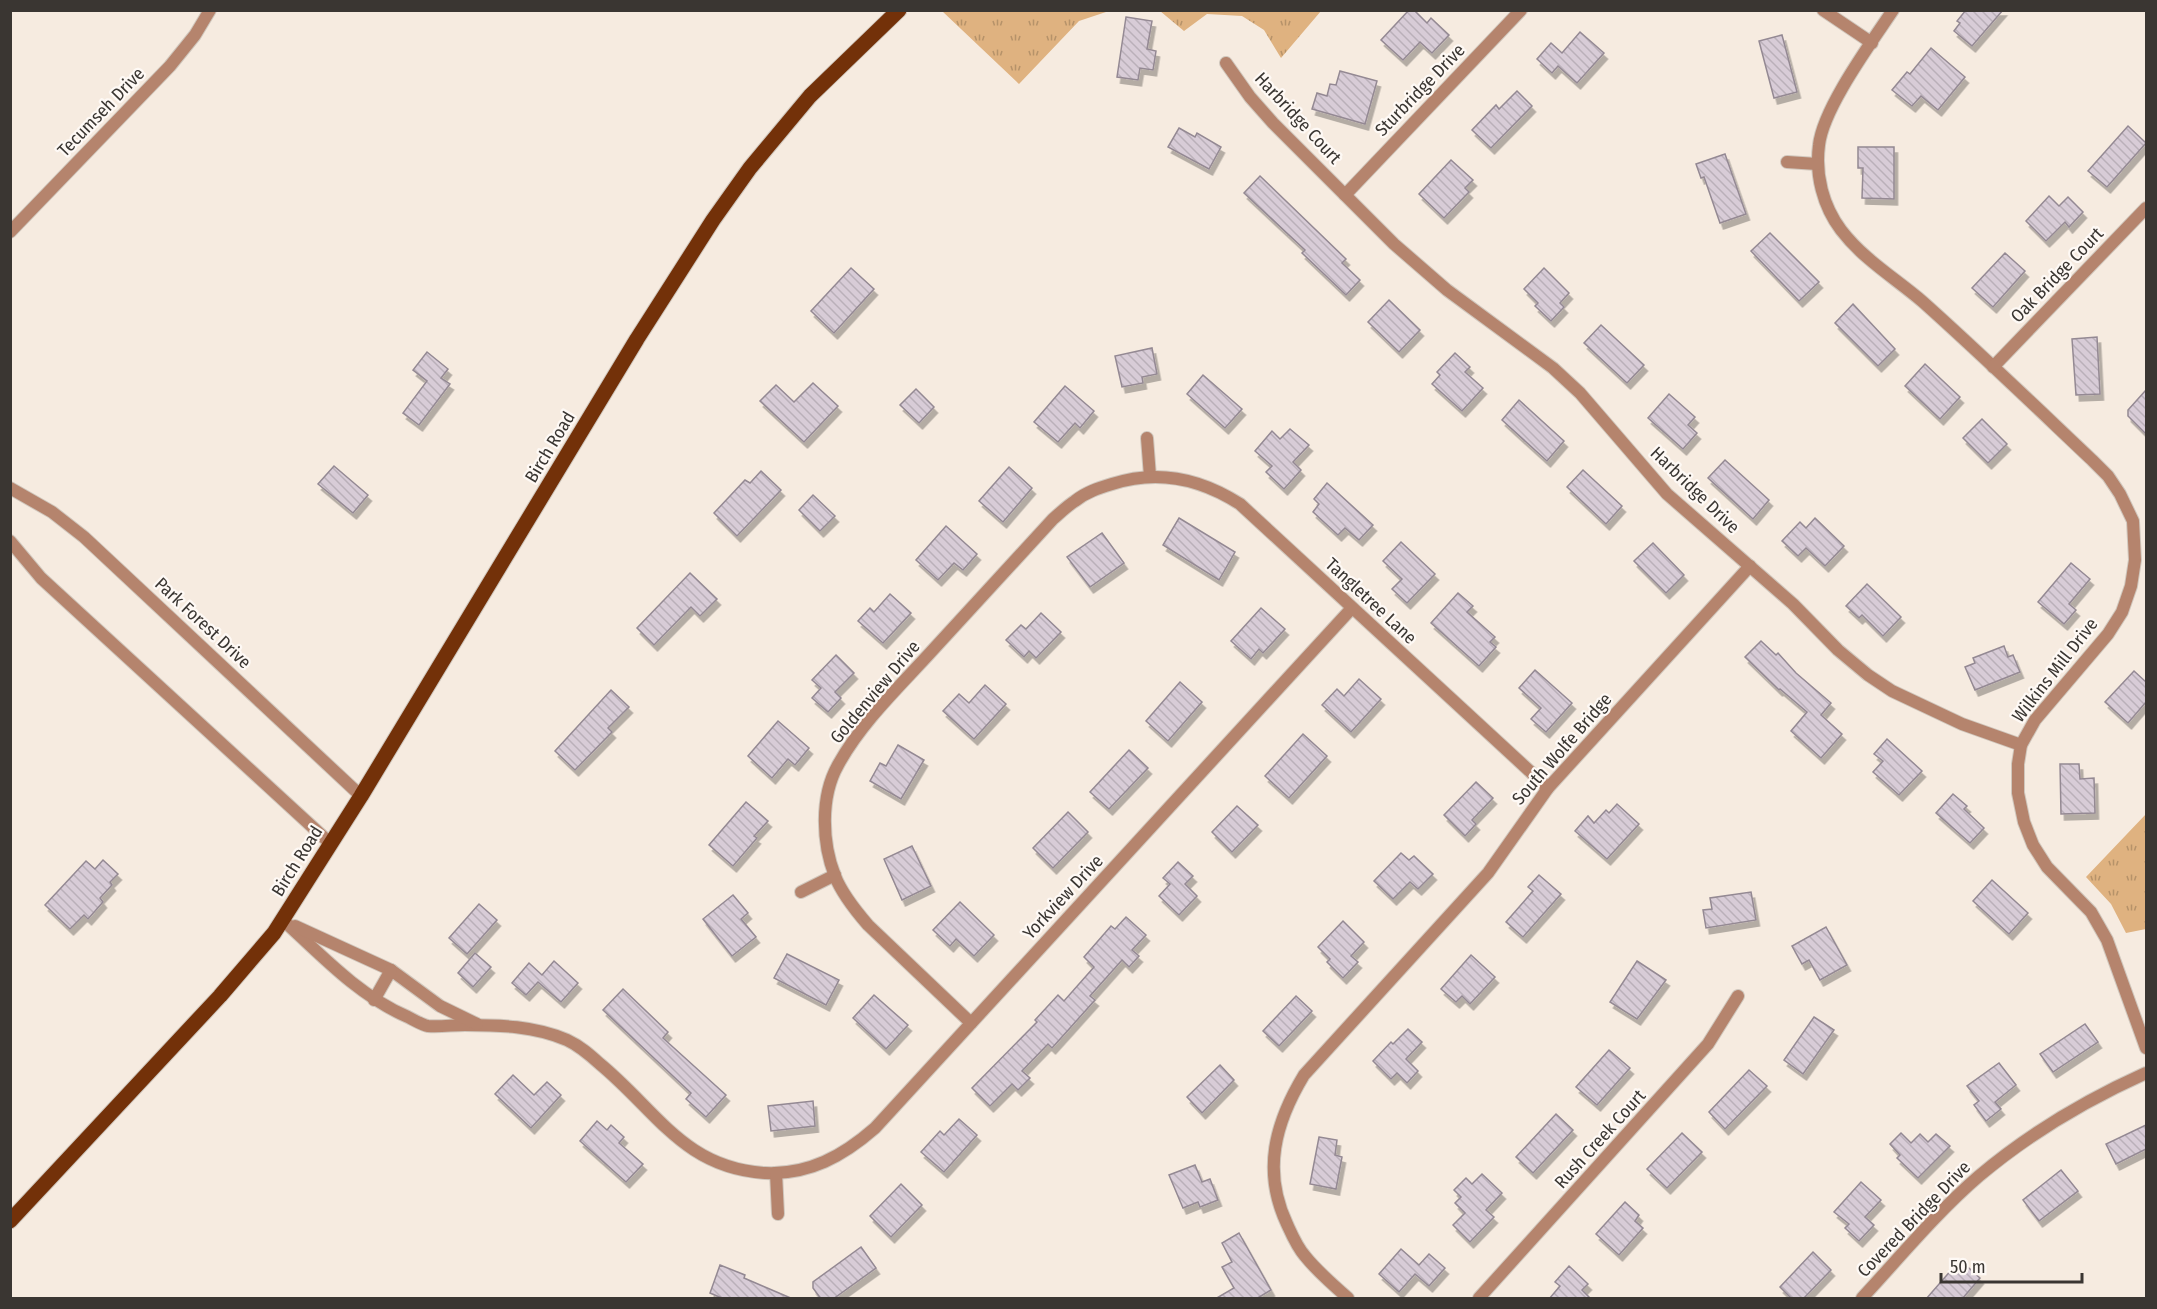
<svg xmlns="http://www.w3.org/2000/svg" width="2157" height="1309" font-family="'Fira Sans Condensed',sans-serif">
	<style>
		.grass { fill: url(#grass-tufts) }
		.building { fill: url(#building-back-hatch); stroke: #948993; stroke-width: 1.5; filter: url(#shadow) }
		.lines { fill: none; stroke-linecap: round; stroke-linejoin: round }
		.minor-casing { stroke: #d0c7bd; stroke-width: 14 }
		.primary-casing { stroke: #d0c7bd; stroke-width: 17 }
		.minor { stroke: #b5846d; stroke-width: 12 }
		.primary { stroke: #733109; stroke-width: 15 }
		.labels { text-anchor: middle; stroke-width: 4.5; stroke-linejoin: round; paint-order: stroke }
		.street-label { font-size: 18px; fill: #3a3632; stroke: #fef9f5 }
	</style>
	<defs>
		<pattern id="grass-tufts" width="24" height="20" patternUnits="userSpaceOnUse" patternTransform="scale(1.5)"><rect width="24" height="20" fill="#dfb280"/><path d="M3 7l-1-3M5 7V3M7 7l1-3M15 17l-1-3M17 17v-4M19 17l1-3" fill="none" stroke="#b69269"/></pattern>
		<pattern id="building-back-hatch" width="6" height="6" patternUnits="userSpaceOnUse" patternTransform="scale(1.5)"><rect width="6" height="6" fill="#d8ccd7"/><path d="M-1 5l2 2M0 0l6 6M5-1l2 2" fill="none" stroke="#bab0b9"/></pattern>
		<filter id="shadow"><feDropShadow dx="3.5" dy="6" stdDeviation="0" flood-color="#0004"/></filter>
	</defs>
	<rect width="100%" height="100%" fill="#f6ebe0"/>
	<g class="grass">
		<polygon points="942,11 1109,11 1079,21 1019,84"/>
		<polygon points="1160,11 1321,11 1281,58 1264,30 1242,16 1207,14 1184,31"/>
		<polygon points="2146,814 2146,929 2126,933 2111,904 2086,877"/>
	</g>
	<g class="building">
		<polygon points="1409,10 1414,10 1427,23 1431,18 1449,35 1432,53 1420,42 1403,60 1381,40"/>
		<polygon points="1966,10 2003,10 1972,46 1954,31 1960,23 1957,21"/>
		<polygon points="1126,17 1152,21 1147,49 1156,51 1153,70 1140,68 1138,80 1117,77"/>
		<polygon points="1580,32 1604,53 1577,83 1558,66 1552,73 1537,59 1551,43 1562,53"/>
		<polygon points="1782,35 1797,92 1774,98 1759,41"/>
		<polygon points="1931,48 1965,77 1938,110 1921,96 1912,106 1892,90 1907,72 1910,74"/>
		<polygon points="1340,71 1377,81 1365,124 1312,109 1317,93 1327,96 1330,84 1336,85"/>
		<polygon points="1517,91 1532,106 1491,148 1472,130 1496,105 1499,109"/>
		<polygon points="2128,126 2146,143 2107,187 2088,171"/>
		<polygon points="1179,128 1195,137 1197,133 1221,147 1209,169 1168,147"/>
		<polygon points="1858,147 1894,147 1894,199 1862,198 1863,168 1858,168"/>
		<polygon points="1725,154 1746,214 1720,223 1704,177 1701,178 1696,164"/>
		<polygon points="1451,160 1473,180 1465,188 1469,192 1444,218 1419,194"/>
		<polygon points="1260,176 1346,259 1342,263 1360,280 1346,295 1302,253 1305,250 1244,193"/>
		<polygon points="2049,196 2059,206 2068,197 2083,212 2069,227 2065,222 2046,241 2026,221"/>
		<polygon points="1770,233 1819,282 1799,301 1751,251"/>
		<polygon points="2005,253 2025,271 1993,307 1972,288"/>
		<polygon points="851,268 874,289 834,333 811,311"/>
		<polygon points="1544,268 1569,293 1560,303 1564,307 1551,321 1535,306 1538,303 1524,289"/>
		<polygon points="1389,300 1420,330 1399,352 1368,322"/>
		<polygon points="1853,304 1895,349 1878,366 1835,323"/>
		<polygon points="1601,325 1644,365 1627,383 1584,343"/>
		<polygon points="2097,337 2100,394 2076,395 2072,339"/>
		<polygon points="1152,348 1157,374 1142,377 1143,383 1122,387 1115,356"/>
		<polygon points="427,352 448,369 441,378 450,384 419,425 403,413 427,381 413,370"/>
		<polygon points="1455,353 1470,367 1465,372 1483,388 1462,411 1432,384 1440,375 1437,372"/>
		<polygon points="1925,364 1960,397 1940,419 1905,386"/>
		<polygon points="1203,375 1242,409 1225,428 1187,394"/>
		<polygon points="813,383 838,406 804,442 760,401 776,385 794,402"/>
		<polygon points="1065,386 1094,411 1080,428 1075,423 1058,442 1034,422"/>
		<polygon points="916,389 934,407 919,423 900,405"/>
		<polygon points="2146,390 2146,434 2128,416 2128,410"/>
		<polygon points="1669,394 1695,417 1688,425 1697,433 1683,449 1648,418"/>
		<polygon points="1519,400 1564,441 1547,461 1502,420"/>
		<polygon points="1982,419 2007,444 1988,463 1963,438"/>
		<polygon points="1290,429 1309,445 1293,462 1301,470 1284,489 1266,472 1272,466 1255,451 1272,431 1280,439"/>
		<polygon points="1725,460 1769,500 1753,519 1708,478"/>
		<polygon points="334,466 368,495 353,513 318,484"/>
		<polygon points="1009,467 1032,488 1003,522 979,501"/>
		<polygon points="1583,470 1622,506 1606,524 1567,487"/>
		<polygon points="761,471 781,490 737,536 714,513 745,480 750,483"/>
		<polygon points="1327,483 1373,525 1359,540 1345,528 1338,535 1313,512 1319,504 1314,499"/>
		<polygon points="813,495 835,516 820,531 799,510"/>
		<polygon points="1179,518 1235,552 1219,580 1163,545"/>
		<polygon points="1815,518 1844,546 1825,566 1806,548 1798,556 1782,541 1800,522 1806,528"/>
		<polygon points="946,526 977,554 963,570 954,563 938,580 916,560"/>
		<polygon points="1102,533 1124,563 1090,587 1067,557"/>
		<polygon points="1401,542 1435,574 1407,603 1392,589 1402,579 1383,561"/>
		<polygon points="1653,543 1684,575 1666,593 1634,561"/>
		<polygon points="2071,563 2090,579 2069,604 2076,610 2064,624 2038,602"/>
		<polygon points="690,573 717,599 700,616 691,607 654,645 637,628"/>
		<polygon points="1867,584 1901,617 1883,636 1862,615 1859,618 1846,606"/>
		<polygon points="1458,593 1473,606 1467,612 1495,637 1490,642 1496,647 1479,666 1431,623"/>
		<polygon points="890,594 911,613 883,643 858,621 870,608 874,612"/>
		<polygon points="1261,608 1285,629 1263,653 1259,649 1251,659 1231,641"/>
		<polygon points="1041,613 1061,632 1036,658 1029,651 1024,657 1006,640 1021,625 1026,629"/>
		<polygon points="1761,641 1776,655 1778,653 1796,673 1831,703 1821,715 1842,734 1821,758 1791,731 1807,712 1780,689 1779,690 1745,657"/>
		<polygon points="2004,646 2008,657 2013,655 2020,672 1975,690 1965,667 1975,663 1973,658"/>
		<polygon points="836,655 854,673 835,692 841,698 828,712 812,698 821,688 812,680"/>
		<polygon points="1535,670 1572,703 1546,732 1531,719 1541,708 1519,688"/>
		<polygon points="2134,671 2146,682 2146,702 2128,723 2105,702"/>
		<polygon points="1359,679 1381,699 1351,732 1322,705 1337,689 1344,696"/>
		<polygon points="1180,682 1202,702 1168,741 1146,721"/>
		<polygon points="985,685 1006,704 974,739 943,711 959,694 969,703"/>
		<polygon points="611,690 629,707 608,728 612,732 575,770 555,751"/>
		<polygon points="778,721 809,748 795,765 788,759 772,778 748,756"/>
		<polygon points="1303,734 1327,756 1289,798 1265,776"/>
		<polygon points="1887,739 1922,771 1899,795 1873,772 1883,761 1874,754"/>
		<polygon points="898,745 924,760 901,799 870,781 880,763 886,766"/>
		<polygon points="1129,750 1148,768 1109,809 1090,792"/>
		<polygon points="2060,764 2079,764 2080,779 2094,778 2095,813 2061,814"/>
		<polygon points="1476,782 1493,798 1472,820 1476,824 1465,836 1444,815"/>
		<polygon points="1953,794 1967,806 1964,809 1984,828 1970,843 1936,813"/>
		<polygon points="746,802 768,821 754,836 757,838 733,866 709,845"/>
		<polygon points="1617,804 1639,824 1607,859 1575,831 1588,816 1594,823 1606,810 1609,813"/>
		<polygon points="1237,806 1258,825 1232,852 1212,832"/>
		<polygon points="1068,812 1088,832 1053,868 1033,848"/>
		<polygon points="912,846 931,886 902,900 884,859"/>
		<polygon points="1401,853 1409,860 1414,856 1433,874 1418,889 1410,882 1393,899 1374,881"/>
		<polygon points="103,860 118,874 110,882 112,885 100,898 103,902 88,919 84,915 70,929 45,905 86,861 95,869"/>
		<polygon points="1178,862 1193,876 1185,884 1197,896 1179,915 1159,896 1170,884 1163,878"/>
		<polygon points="1539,875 1561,894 1523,937 1506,922 1533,891 1528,887"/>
		<polygon points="1992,880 2028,913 2009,934 1973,901"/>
		<polygon points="1751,892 1756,920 1706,928 1703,910 1712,909 1710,898"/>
		<polygon points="733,895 748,913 741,919 756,937 732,956 703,919"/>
		<polygon points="960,902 994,935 974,956 956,939 950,946 933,930"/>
		<polygon points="479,904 497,920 467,954 449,938"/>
		<polygon points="1126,917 1146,935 1132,950 1139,956 1129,967 1122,960 1090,996 1095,1000 1070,1028 1052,1048 1048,1044 1022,1071 1030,1078 1018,1090 1012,1084 990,1106 972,1088 1037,1022 1035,1020 1058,995 1064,1001 1094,967 1084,957 1111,926 1115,929"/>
		<polygon points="1343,921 1364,942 1351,956 1358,962 1343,978 1327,962 1330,959 1318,947"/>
		<polygon points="1826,927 1847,965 1820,980 1809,960 1802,964 1792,946"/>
		<polygon points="475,953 491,967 473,987 458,973"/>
		<polygon points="787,954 839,980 826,1005 774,978"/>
		<polygon points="1471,955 1495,977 1470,1004 1462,996 1456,1002 1441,989"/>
		<polygon points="554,961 578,983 561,1002 538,982 526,995 512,983 529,963 542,975"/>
		<polygon points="1637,961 1666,980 1637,1019 1610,1002"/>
		<polygon points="623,989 668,1032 663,1038 726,1095 706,1117 686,1099 691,1093 603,1010"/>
		<polygon points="874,995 908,1025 886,1049 853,1018"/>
		<polygon points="1296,996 1312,1011 1279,1046 1263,1031"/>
		<polygon points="1814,1017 1834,1030 1803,1074 1784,1060"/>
		<polygon points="2085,1024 2098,1042 2053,1072 2040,1054"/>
		<polygon points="1408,1029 1422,1042 1406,1059 1418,1071 1407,1083 1397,1073 1391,1079 1373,1061 1391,1042 1393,1044"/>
		<polygon points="1609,1050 1630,1068 1597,1105 1576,1087"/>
		<polygon points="1999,1063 2016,1085 1995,1102 2001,1109 1986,1121 1974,1105 1979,1101 1967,1086"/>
		<polygon points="1220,1065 1234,1080 1202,1113 1187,1097"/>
		<polygon points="1749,1070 1767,1086 1725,1129 1709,1112"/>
		<polygon points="513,1075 534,1095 547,1082 561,1095 531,1128 495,1094"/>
		<polygon points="813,1101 815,1126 771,1131 768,1106"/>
		<polygon points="1556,1114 1573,1130 1533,1173 1516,1157"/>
		<polygon points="959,1119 977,1135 944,1172 921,1152 940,1131 944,1135"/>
		<polygon points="597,1121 607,1130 611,1125 624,1137 619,1143 643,1164 626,1182 580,1141"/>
		<polygon points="2146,1125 2146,1149 2116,1164 2106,1144"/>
		<polygon points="1682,1133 1702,1152 1667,1188 1647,1169"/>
		<polygon points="1901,1133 1911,1143 1920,1134 1928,1142 1936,1134 1950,1146 1918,1178 1897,1158 1900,1155 1890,1144"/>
		<polygon points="1319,1137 1337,1140 1335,1155 1342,1157 1336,1189 1310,1184"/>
		<polygon points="1195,1165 1202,1182 1210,1179 1218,1200 1200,1207 1198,1202 1183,1208 1169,1175"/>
		<polygon points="2061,1170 2078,1191 2039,1221 2023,1200"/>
		<polygon points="1482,1174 1502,1193 1486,1210 1494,1217 1470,1242 1453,1225 1465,1213 1455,1203 1461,1197 1454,1190 1466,1178 1472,1184"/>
		<polygon points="1861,1182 1881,1200 1865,1217 1874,1225 1859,1241 1845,1228 1849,1224 1834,1212"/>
		<polygon points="901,1184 922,1205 891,1237 870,1216"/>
		<polygon points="1625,1202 1639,1215 1635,1221 1643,1228 1619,1255 1596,1234"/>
		<polygon points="1239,1233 1271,1290 1256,1299 1215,1299 1234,1288 1222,1267 1232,1262 1222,1243"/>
		<polygon points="861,1247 876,1268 833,1299 821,1299 813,1288 813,1282"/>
		<polygon points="1401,1249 1419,1265 1429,1254 1445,1268 1429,1286 1415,1274 1399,1292 1379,1274"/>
		<polygon points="1813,1252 1831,1270 1803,1299 1792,1299 1780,1287"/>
		<polygon points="1960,1260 1980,1278 1962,1299 1926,1299"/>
		<polygon points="720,1265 745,1275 744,1278 793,1299 724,1299 710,1293"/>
		<polygon points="1569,1266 1588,1284 1582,1290 1591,1299 1549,1299 1560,1286 1555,1282"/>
	</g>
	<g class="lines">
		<defs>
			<g id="minor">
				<polyline points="1823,10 1872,43"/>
				<path d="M 1893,10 C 1871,43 1823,108 1819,145 C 1815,175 1823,206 1841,230 C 1864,260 1895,278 1923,302 C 1980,353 2036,407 2092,460 L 2108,476 L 2120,494 L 2133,521 L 2135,560 L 2131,586 L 2122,612 L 2108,634 L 2035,720 L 2021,745 L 2018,764 L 2018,793 L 2024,822 L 2033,845 L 2047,867 L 2091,912 L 2107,940 L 2146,1048"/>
				<polyline points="1226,63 1250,97 1273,123 1394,244 1447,290 1553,368 1580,393 1667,494 1793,604 1838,650 1868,675 1892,691 1962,724 2021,745"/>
				<polyline points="1787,162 1817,164"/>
				<polyline points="1345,195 1521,10"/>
				<polyline points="10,232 170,66 195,35 210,10"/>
				<polyline points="1993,367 2146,208"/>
				<polyline points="1147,438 1150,476"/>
				<polyline points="10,488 52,512 84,537 361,796"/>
				<polyline points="10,541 41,578 331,844"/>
				<polyline points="801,892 835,875"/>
				<path d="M 283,920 C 321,955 359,996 408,1017 C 414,1020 422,1025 428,1026 C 440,1027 453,1025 465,1025 C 499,1025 535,1026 567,1040 C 580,1046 590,1055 600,1064 C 657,1111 684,1168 765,1173 C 809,1175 843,1156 875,1128 L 1352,608"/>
				<polyline points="295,926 391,970 440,1006 477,1024"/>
				<polyline points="374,1000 391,970"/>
				<path d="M 971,1023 L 868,925 C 855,910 842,894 835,876 C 822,843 820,797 838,765 C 861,723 898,688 930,653 C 971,608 1012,564 1053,519 C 1060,513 1067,506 1075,501 C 1086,492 1099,488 1112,484 C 1158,469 1201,479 1240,504 L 1548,788"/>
				<polyline points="776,1173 778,1214"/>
				<path d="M 1348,1298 C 1333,1285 1317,1271 1305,1256 C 1297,1247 1292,1235 1287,1224 C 1262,1171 1275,1123 1304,1075 L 1488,873 L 1548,788 L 1750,566"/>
				<polyline points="1479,1298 1708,1044 1738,996"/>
				<path d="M 1862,1298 C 1900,1257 1936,1213 1979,1176 C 2030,1133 2086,1100 2146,1073"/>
			</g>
			<polyline id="primary" points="10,1221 220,996 274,933 361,796 637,339 713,220 750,168 810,96 899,10"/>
		</defs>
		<use href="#minor" class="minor-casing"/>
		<use href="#primary" class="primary-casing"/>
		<use href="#minor" class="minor"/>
		<use href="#primary" class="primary"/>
	</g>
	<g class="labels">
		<g class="street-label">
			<text transform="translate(1420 90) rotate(-46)" y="6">Sturbridge Drive</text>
			<text transform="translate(101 112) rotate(-46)" y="6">Tecumseh Drive</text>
			<text transform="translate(1298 118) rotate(47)" y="6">Harbridge Court</text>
			<text transform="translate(2057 275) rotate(-46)" y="6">Oak Bridge Court</text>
			<text transform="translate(550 447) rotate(-59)" y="6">Birch Road</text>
			<text transform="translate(1695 490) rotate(44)" y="6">Harbridge Drive</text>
			<text transform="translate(1371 601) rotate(43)" y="6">Tangletree Lane</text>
			<text transform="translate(203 623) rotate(43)" y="6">Park Forest Drive</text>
			<text transform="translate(2055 670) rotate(-52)" y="6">Wilkins Mill Drive</text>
			<text transform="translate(875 692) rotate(-50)" y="6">Goldenview Drive</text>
			<text transform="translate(1562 749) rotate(-49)" y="6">South Wolfe Bridge</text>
			<text transform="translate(297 861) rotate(-58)" y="6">Birch Road</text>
			<text transform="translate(1063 897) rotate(-47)" y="6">Yorkview Drive</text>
			<text transform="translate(1600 1139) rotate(-48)" y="6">Rush Creek Court</text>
			<text transform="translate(1914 1219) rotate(-46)" y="6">Covered Bridge Drive</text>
		</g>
	</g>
	<rect width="2157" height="1309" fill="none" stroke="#3a3632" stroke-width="24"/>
	<path d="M1941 1273v9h141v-9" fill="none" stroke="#3a3632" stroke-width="3"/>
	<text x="1950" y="1273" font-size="18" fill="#3a3632" stroke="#fef9f5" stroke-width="4.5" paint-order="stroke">50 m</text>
</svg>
